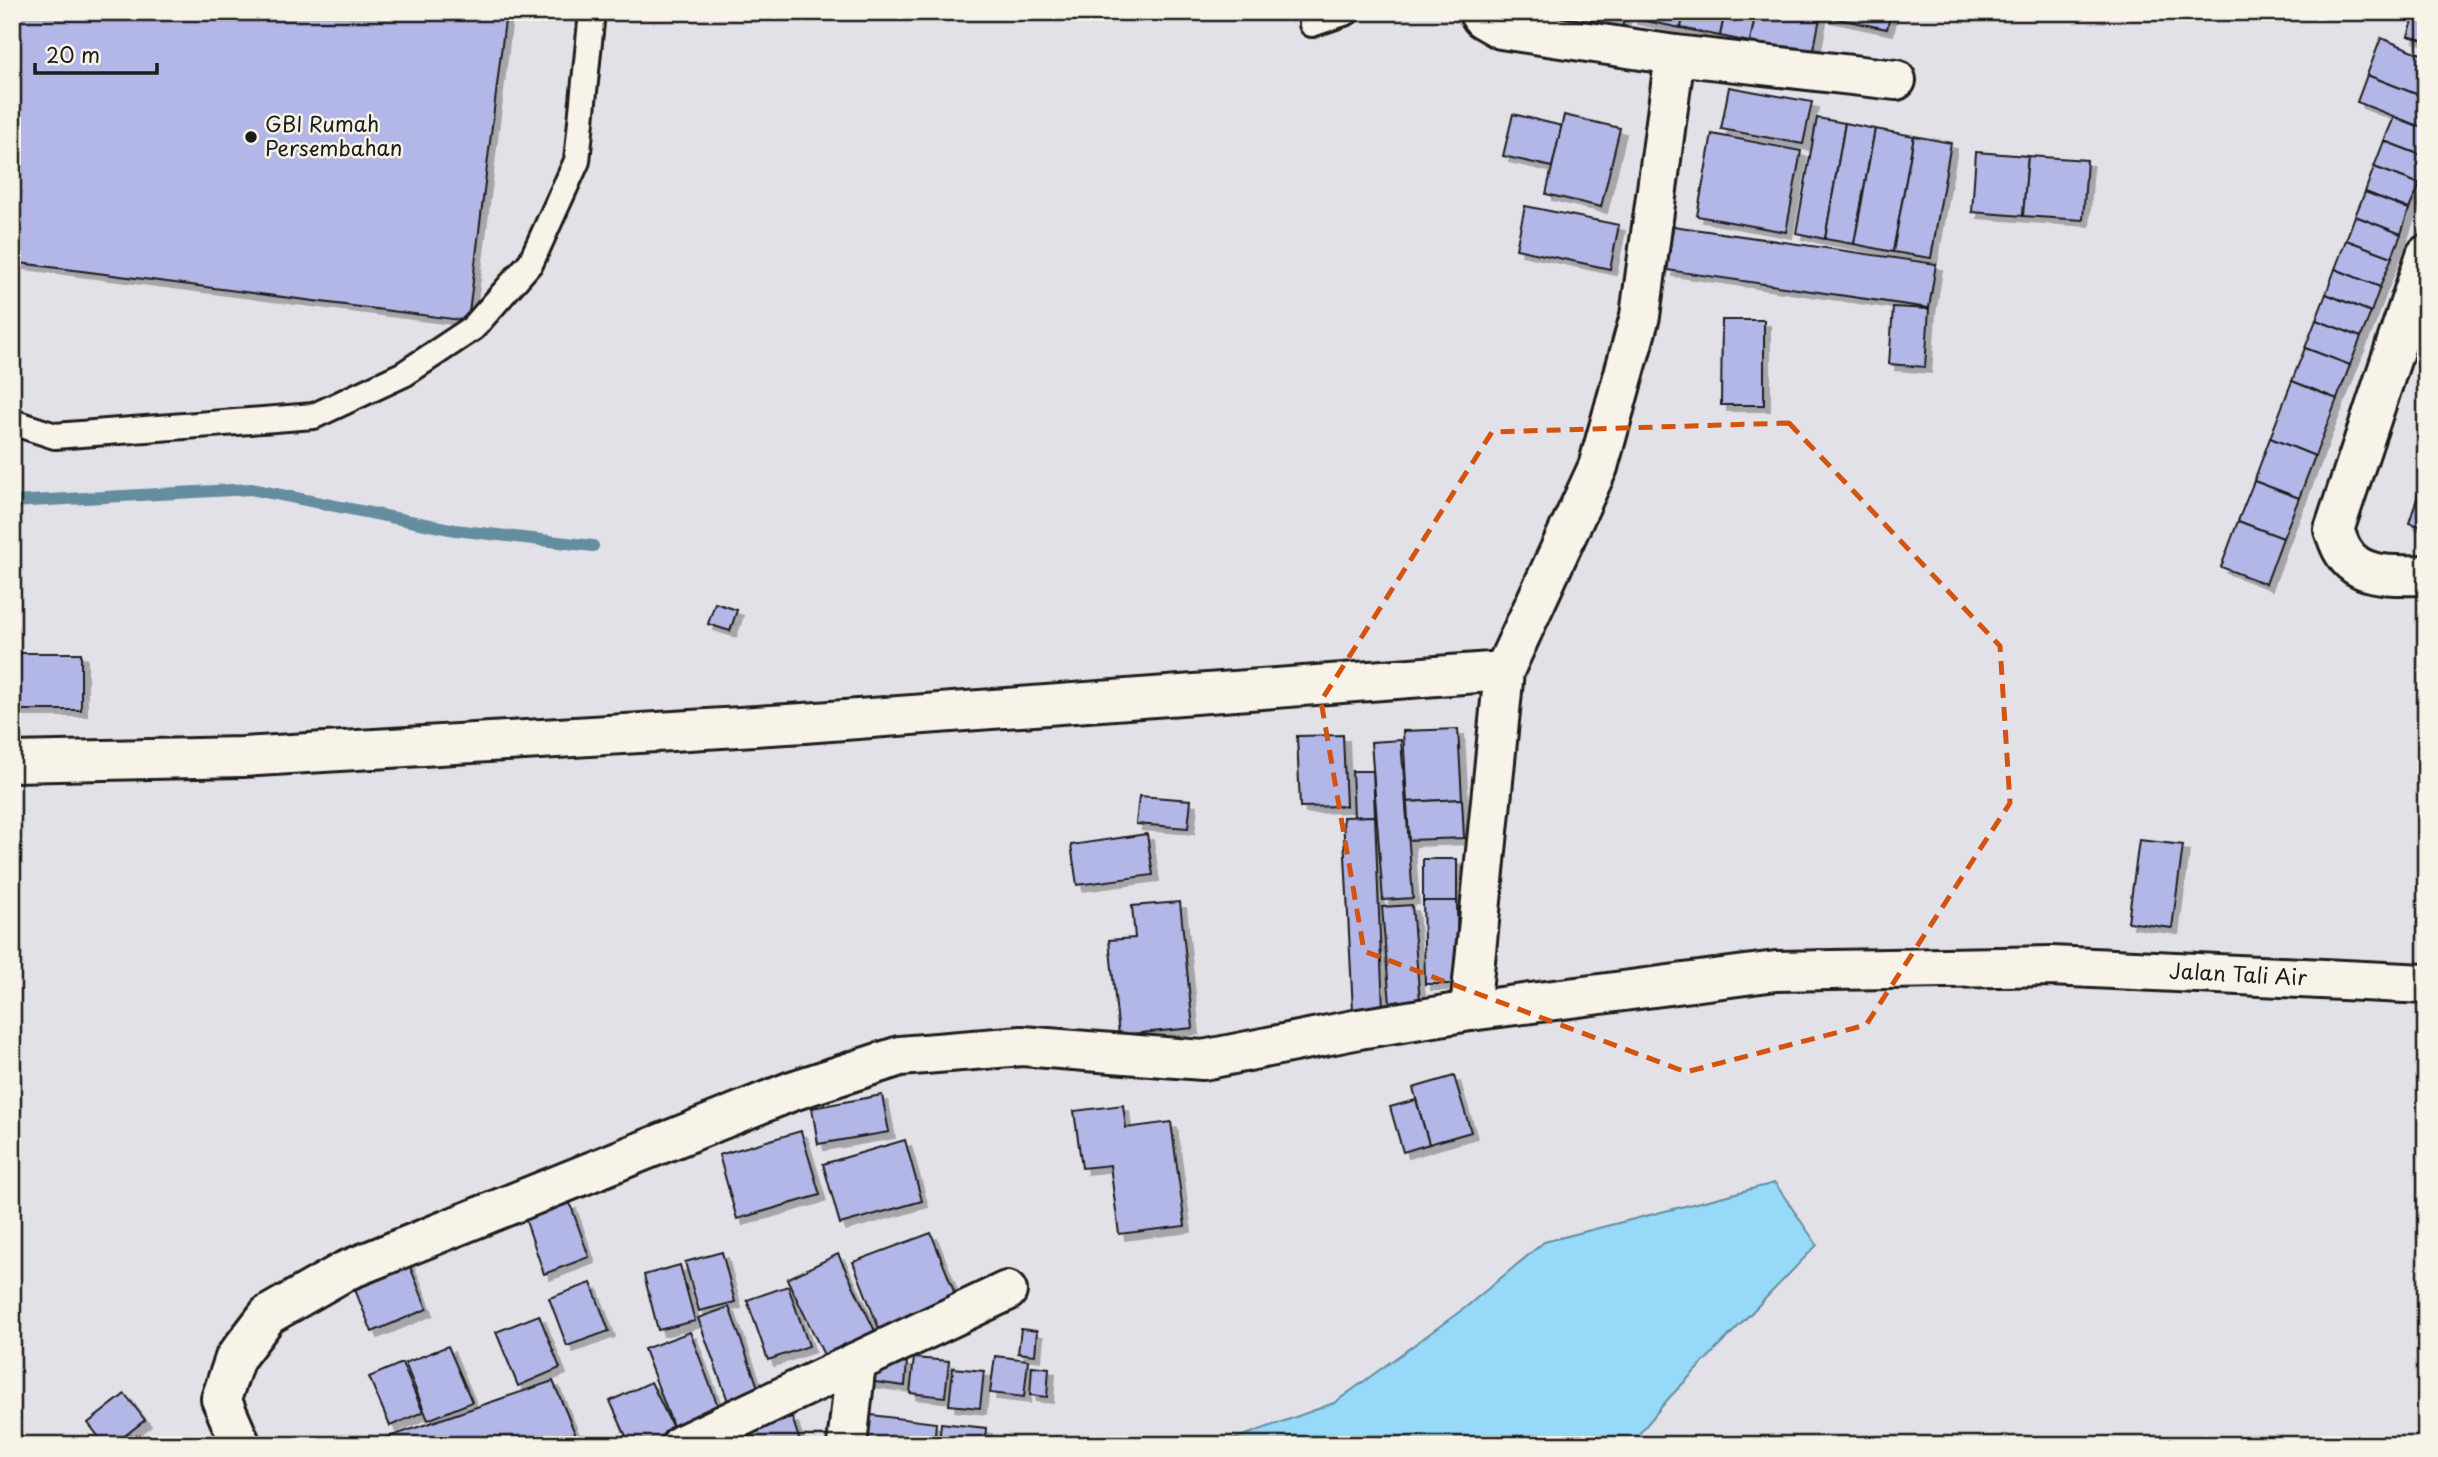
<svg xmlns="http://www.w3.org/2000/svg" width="2438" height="1457" font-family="'Playpen Sans',sans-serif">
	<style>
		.water { fill: #96d9f8; stroke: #658da0; stroke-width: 2 }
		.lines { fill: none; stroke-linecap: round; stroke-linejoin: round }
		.stream { stroke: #658da0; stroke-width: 12 }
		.building { fill: #b3b7e8; stroke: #1c1c1c; stroke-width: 2; filter: url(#shadow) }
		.lane-casing { stroke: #1c1c1c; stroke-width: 30 }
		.street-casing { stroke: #1c1c1c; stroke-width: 44 }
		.lane { stroke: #f7f3e8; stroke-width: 24 }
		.street { stroke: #f7f3e8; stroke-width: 38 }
		.marked { fill: none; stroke: #d4530e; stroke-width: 5; stroke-dasharray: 14 9; stroke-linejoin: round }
		.poi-dot { fill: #1c1c1c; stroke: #f7f3e8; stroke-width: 2.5 }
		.labels { text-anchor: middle; stroke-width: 5; stroke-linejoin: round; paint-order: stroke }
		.poi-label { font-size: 21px; fill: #1c1c1c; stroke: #f7f3e8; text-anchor: start }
		.street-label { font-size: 21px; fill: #1c1c1c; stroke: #f7f3e8 }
	</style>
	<defs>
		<filter id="shadow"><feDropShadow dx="6" dy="6" stdDeviation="0" flood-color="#0004"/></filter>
	</defs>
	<rect width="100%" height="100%" fill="#e3e1e8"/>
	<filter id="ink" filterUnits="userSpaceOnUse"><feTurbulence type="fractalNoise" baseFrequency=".0143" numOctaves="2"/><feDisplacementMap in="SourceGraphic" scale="14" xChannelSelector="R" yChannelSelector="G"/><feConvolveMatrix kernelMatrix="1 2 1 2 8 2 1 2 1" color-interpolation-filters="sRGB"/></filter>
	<g filter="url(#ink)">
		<polygon class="water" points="1775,1183 1817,1245 1668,1399 1630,1445 1218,1445 1334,1403 1466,1307 1544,1242"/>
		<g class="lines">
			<polyline class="stream" points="12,502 251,489 455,530 593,546"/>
		</g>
		<g class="building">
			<polygon points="12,12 506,12 468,321 12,262"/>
			<polygon points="1546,12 1592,12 1591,26 1545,20"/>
			<polygon points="1592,12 1625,12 1622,30 1591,26"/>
			<polygon points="1632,12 1684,12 1681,28 1631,18"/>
			<polygon points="1684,12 1725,12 1720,36 1681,28"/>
			<polygon points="1725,12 1756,12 1750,42 1720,36"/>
			<polygon points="1756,12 1821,12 1813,54 1750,42"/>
			<polygon points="1825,12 1891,12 1887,29 1824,16"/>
			<polygon points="2416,12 2426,12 2426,41 2408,36"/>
			<polygon points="2381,38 2426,56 2426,98 2367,75"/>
			<polygon points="2367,75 2426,98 2426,129 2357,102"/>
			<polygon points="1729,87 1812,102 1803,144 1721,129"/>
			<polygon points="1513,114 1562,126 1552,167 1503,156"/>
			<polygon points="1564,115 1620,128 1601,207 1546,194"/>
			<polygon points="2394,117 2426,129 2426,157 2384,141"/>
			<polygon points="1817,118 1845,123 1825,239 1796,233"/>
			<polygon points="1845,123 1875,129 1854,244 1825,239"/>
			<polygon points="1875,129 1914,136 1893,252 1854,244"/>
			<polygon points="1712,134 1801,151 1786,232 1697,216"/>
			<polygon points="1914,136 1951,143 1931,258 1893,252"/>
			<polygon points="2384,141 2426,157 2426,168 2420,184 2374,167"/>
			<polygon points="1976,152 2028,156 2023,216 1972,212"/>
			<polygon points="2028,156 2087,160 2083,220 2023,216"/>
			<polygon points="2374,167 2420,184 2409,209 2365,192"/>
			<polygon points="2365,192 2409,209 2401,234 2355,216"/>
			<polygon points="1525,206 1619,225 1610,269 1516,249"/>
			<polygon points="2355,216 2401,234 2392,257 2346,240"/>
			<polygon points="1673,226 1936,264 1929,308 1667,270"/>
			<polygon points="2346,240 2392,257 2380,287 2335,269"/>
			<polygon points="2335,269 2380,287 2371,312 2326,294"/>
			<polygon points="2326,294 2371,312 2361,337 2316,320"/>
			<polygon points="1893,307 1929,309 1925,367 1889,364"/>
			<polygon points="1722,320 1764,320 1764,405 1721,405"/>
			<polygon points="2316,320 2361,337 2350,365 2305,348"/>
			<polygon points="2305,348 2350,365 2337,399 2292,381"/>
			<polygon points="2292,381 2337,399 2315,456 2270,438"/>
			<polygon points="2270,438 2315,456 2299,498 2254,481"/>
			<polygon points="2254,481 2299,498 2283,538 2238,521"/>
			<polygon points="2421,486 2426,487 2426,528 2409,523"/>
			<polygon points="2238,521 2283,538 2266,584 2221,567"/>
			<polygon points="715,603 737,610 730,631 708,624"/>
			<rect x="12" y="653" width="69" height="57"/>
			<polygon points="1458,729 1462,799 1407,802 1403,731"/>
			<polygon points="1343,735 1346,806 1300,807 1297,736"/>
			<polygon points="1401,740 1413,898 1383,900 1371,742"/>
			<polygon points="1352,771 1373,771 1375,816 1354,817"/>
			<polygon points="1139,796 1191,800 1188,828 1136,824"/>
			<polygon points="1462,799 1464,838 1409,840 1407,802"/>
			<polygon points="1375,816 1383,1010 1353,1011 1343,817"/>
			<polygon points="1147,834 1153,875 1077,885 1071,845"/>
			<polygon points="2139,840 2183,845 2172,928 2128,922"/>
			<rect x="1423" y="859" width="34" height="42"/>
			<polygon points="1423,901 1457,901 1458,984 1425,984"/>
			<polygon points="1180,902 1193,1028 1119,1035 1109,940 1135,938 1132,906"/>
			<polygon points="1412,905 1420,1002 1390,1004 1382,907"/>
			<polygon points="1454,1076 1471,1132 1429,1144 1413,1088"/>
			<polygon points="882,1095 889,1132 818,1144 812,1108"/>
			<polygon points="1416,1100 1429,1144 1403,1152 1390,1107"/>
			<polygon points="1123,1105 1126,1128 1171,1122 1185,1226 1119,1234 1110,1165 1082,1168 1074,1111"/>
			<polygon points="801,1131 820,1195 737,1219 719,1155"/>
			<polygon points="905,1140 922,1201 840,1224 823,1164"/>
			<polygon points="570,1203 589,1257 544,1274 525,1218"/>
			<polygon points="931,1233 957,1299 879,1329 853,1262"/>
			<polygon points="722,1252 735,1302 699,1311 685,1262"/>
			<polygon points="838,1254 875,1331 824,1355 787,1279"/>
			<polygon points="407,1259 427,1309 372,1332 352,1282"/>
			<polygon points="680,1265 695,1321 658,1330 644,1275"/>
			<polygon points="591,1283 609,1331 567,1346 549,1298"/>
			<polygon points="788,1286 809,1346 768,1360 747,1300"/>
			<polygon points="729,1307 759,1390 728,1401 698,1318"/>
			<polygon points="539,1315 560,1368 518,1386 496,1332"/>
			<polygon points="1021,1329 1037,1331 1035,1355 1018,1353"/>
			<polygon points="690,1332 722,1417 676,1434 644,1349"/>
			<polygon points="448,1346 472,1402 428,1420 405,1363"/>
			<polygon points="869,1356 907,1361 905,1386 867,1381"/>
			<polygon points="995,1356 1028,1360 1024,1397 990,1393"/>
			<polygon points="914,1358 949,1361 945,1397 910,1393"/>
			<polygon points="402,1363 423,1412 390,1426 369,1377"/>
			<polygon points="1032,1366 1049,1368 1047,1397 1030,1395"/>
			<polygon points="953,1368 984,1371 980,1408 949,1405"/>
			<polygon points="553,1381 580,1445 372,1445 371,1443"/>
			<polygon points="651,1382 675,1432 647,1445 630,1445 610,1401"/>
			<polygon points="125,1394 145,1420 113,1445 105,1445 88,1423"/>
			<polygon points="863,1414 936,1423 934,1445 888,1445 861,1442"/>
			<polygon points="792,1417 801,1445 753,1445 748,1432"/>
			<polygon points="941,1423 986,1428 985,1445 939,1445"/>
		</g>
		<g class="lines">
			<defs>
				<g id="lane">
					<polyline points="1312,24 1347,12"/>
					<polyline points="12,422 55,436 314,416 404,374 473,328 531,262 577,161 592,12"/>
				</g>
				<g id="street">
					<polyline points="1478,12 1482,18 1501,29 1675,55 1896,80"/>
					<path d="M 2426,255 L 2334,530 C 2337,537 2339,545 2343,551 C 2359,580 2398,575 2426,575"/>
					<polyline points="12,762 243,757 804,723 1504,671"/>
					<polyline points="1470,1011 1504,671 1598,467 1640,316 1675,55"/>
					<polyline points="241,1445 221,1399 235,1358 268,1315 345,1271 792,1091 900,1056 1022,1046 1203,1060 1359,1029 1470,1011 1776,971 2051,966 2426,984"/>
					<polyline points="681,1445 1007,1291"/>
					<polyline points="847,1445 856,1362"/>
				</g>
			</defs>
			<use href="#lane" class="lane-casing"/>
			<use href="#street" class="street-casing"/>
			<use href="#lane" class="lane"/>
			<use href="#street" class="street"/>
		</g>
	</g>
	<path class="marked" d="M 1789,423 L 2000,646 L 2010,803 L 1866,1025 L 1686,1072 L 1364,951 L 1321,701 L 1492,432 Z"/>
	<circle class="poi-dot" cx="251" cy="137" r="7"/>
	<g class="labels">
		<g class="poi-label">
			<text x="265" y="132">GBI Rumah<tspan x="265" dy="24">Persembahan</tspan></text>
		</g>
		<g class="street-label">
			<text transform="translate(2238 975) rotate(3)" y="7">Jalan Tali Air</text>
		</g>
	</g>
	<rect width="2438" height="1457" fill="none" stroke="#f7f3e8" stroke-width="42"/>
	<rect x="21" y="21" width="2396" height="1415" fill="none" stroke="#1c1c1c" stroke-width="2.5" filter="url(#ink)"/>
	<path d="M35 63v10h122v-10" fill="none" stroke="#1c1c1c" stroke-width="3.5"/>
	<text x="46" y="63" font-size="21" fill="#1c1c1c" stroke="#f7f3e8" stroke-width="5" paint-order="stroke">20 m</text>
</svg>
